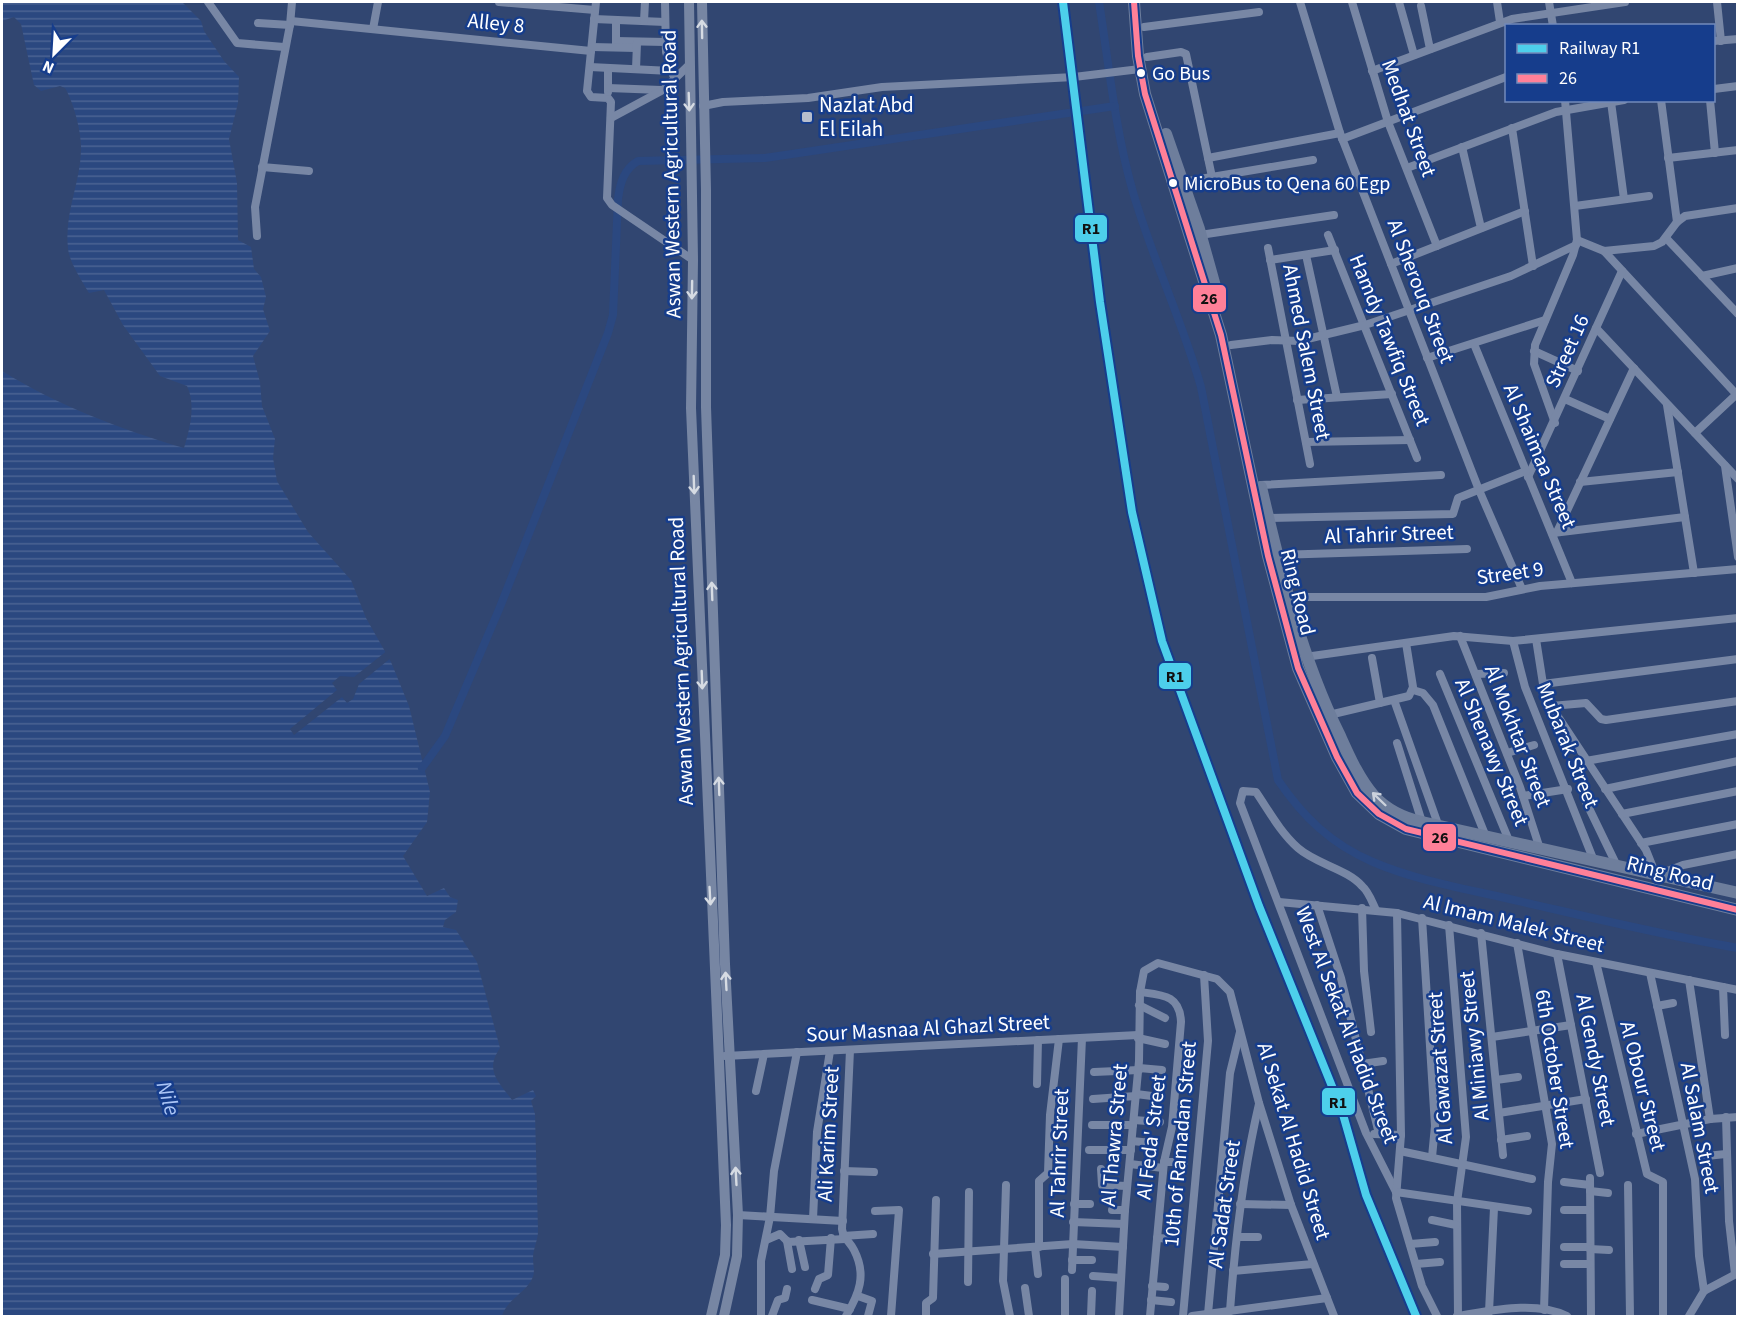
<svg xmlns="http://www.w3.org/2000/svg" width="1739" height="1318" font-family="'Source Sans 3',sans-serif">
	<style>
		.water { fill: url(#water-rules) }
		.pier { fill: #314671 }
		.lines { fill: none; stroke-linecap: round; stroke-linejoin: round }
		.canal { stroke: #2b4880; stroke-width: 8 }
		.minor { stroke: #7887a5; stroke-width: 8 }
		.major { stroke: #7786a3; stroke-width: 10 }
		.highway { stroke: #6e7e9c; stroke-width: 12 }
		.bus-1-casing { stroke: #163d8c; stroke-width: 10 }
		.bus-1 { stroke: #ff8098; stroke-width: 6 }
		.rail-1-casing { stroke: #163d8c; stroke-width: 12 }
		.rail-1 { stroke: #4dcfeb; stroke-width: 8 }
		.oneway { stroke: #d6dbe3 }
		.oneway2 { stroke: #ccd2dc }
		.bus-dot { fill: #fff; stroke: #163d8c; stroke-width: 2 }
		.poi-dot { fill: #b7becd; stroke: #163d8c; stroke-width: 2 }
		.labels { text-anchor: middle; stroke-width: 5; stroke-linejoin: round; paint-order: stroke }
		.bus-label { font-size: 20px; fill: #fff; stroke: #163d8c; text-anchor: start }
		.street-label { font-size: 21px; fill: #fff; stroke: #163d8c }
		.poi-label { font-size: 21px; fill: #fff; stroke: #163d8c; text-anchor: start }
		.water-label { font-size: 22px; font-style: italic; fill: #acc6f6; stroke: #163d8c }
		.line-badge { stroke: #163d8c; stroke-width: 2 }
		.pale-badge-label { font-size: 16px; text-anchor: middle; font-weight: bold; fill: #111 }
	</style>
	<defs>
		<pattern id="water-rules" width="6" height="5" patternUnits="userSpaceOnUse" patternTransform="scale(1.5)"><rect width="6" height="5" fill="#2b4880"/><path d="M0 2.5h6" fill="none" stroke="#4b6393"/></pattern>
	</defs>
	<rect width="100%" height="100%" fill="#314671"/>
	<path class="water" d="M 2,2 L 182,2 L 201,21 L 204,31 L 224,61 L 239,77 L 238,103 L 229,139 L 237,183 L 238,240 L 251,247 L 254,269 L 261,277 L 266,297 L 263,309 L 270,331 L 253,356 L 260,382 L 262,406 L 275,439 L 273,458 L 277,481 L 308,532 L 351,580 L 366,618 L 391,662 L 409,706 L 430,792 L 427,822 L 403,856 L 427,896 L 444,888 L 450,897 L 458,900 L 456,912 L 445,920 L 443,927 L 456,930 L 477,962 L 500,1048 C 485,1070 497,1080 512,1100 L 533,1090 L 536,1096 L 531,1101 L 535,1114 L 538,1231 C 538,1240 533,1249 533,1258 C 533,1267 536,1272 531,1281 C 523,1294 506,1301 502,1316 L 2,1316 L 2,371 C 59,406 120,429 184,448 C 190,428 196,405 187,386 L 160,376 L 123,325 L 104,290 L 89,293 C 82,281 69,262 68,248 C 64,214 80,184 81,151 C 82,134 74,103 65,88 L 60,86 L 41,91 L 34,85 L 21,24 L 14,17 L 2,21 Z"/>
	<polygon class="pier" points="388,650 392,657 359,684 353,699 347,703 342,697 294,735 290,729 337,690 332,683 340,676 354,677"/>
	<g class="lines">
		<g class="canal">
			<path d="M 1099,2 C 1109,65 1115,130 1133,192 C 1152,258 1182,320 1201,387 L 1278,780 C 1303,817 1331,844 1373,862 C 1417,881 1468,889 1514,900 C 1589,917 1662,935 1738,948"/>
			<path d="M 422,768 L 445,736 L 500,607 L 608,333 L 613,315 L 618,199 C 620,183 624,169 638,161 L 765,158 L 1115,106"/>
		</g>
		<g class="minor">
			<polyline points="208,2 237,43 284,47"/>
			<polyline points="499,2 595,10"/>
			<polyline points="596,2 587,91 591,97 608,98 611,102 607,198 612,205 693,260"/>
			<polyline points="665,2 666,52 673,75"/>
			<polyline points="1300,2 1340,133 1479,490 1522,589"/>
			<polyline points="1352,2 1388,122 1437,246"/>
			<polyline points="1399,2 1414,55"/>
			<polyline points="1497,2 1500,22"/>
			<polyline points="1549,2 1553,26"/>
			<polyline points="1717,2 1721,41"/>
			<polyline points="1421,6 1430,49"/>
			<polyline points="594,19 665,22"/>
			<polyline points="291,21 591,51"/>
			<polyline points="644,21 645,2"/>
			<polyline points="258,23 290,25"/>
			<polyline points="1144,27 1259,12"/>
			<polyline points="373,29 378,2"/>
			<polyline points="616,41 665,42"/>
			<polyline points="1714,41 1738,39"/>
			<polyline points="616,44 616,20"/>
			<polyline points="592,47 636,48"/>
			<polyline points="1147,57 1181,52 1186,54 1212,177"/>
			<polyline points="590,67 671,71"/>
			<polyline points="608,68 608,92"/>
			<polyline points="636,69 637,43"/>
			<polyline points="1372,71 1512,19 1625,2"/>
			<polyline points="608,88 661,90"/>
			<polyline points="1714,89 1738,86"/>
			<polyline points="1661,100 1677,222"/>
			<polyline points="1710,100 1715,153"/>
			<polyline points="1611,102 1624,199"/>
			<polyline points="703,106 723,102 808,98 882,87 1074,77 1140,69"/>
			<polyline points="611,118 663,90 688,66"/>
			<polyline points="1512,128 1533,266"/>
			<polyline points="1342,139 1506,77"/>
			<polyline points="1462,147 1481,228"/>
			<polyline points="1208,158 1340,133"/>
			<polyline points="1668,158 1738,150"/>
			<polyline points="262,167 309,171"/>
			<polyline points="1407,168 1556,112 1624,100"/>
			<polyline points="1182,182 1313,160"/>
			<polyline points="1575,206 1649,196"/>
			<polyline points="1200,235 1334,215"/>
			<polyline points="1328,235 1417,458"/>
			<polyline points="257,236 255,207 290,25 292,2"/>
			<polyline points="1666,238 1738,314"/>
			<polyline points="1577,240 1604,251 1654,246 1662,242 1677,222 1685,216 1738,208"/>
			<polyline points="1268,248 1310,464"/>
			<polyline points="1604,251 1738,396"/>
			<polyline points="1306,255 1337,397"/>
			<polyline points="1270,260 1335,250"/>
			<polyline points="1391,264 1525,211"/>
			<polyline points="1702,276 1738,268"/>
			<polyline points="1596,328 1738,479"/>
			<polyline points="1474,344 1572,583"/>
			<polyline points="1231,345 1272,340 1299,341 1365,325 1511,276 1576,245"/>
			<polyline points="1534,351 1578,371"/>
			<polyline points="1427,358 1545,320"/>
			<polyline points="1565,399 1610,419"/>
			<polyline points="1297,400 1392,394"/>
			<polyline points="1667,405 1694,573"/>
			<polyline points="1555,423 1534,364 1535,345 1573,255 1577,240 1565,100"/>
			<polyline points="1695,433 1738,393"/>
			<polyline points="1306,442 1410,440"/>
			<polyline points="1725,466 1738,557"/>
			<polyline points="1528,477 1622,271"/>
			<polyline points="1580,482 1678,472"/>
			<polyline points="1261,485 1441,475"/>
			<polyline points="1268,518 1453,514 1458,498 1526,471"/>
			<polyline points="1557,532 1634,368"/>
			<polyline points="1553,533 1685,517"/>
			<polyline points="1277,555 1467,549"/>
			<polyline points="1287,597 1486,597 1540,586 1738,569"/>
			<polyline points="1460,636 1520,787 1540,849"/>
			<polyline points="1536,639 1543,684 1551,706 1646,850 1656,875"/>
			<polyline points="1513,641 1525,687 1594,861"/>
			<polyline points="1305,657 1454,636 1513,641 1738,618"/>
			<polyline points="1372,658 1380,703"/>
			<polyline points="1440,674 1510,843"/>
			<polyline points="1476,674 1504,673"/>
			<polyline points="1543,684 1738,659"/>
			<polyline points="1413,690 1423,693 1433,705 1486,837"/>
			<polyline points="1394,700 1439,827"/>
			<polyline points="1551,706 1586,703 1601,719 1606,720 1738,701"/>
			<polyline points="1329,715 1409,696 1413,687 1406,643"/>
			<polyline points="1397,743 1422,822"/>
			<polyline points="1507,753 1534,745"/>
			<polyline points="1586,761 1738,734"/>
			<polyline points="1605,789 1738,761"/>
			<polyline points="1523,796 1568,789"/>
			<polyline points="1586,802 1617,866"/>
			<polyline points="1622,814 1738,791"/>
			<polyline points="1641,843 1738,824"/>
			<polyline points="1657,875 1683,865 1738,854"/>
			<polyline points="1279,902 1397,913 1557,954 1738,990"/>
			<polyline points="1317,905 1341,978 1379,1134"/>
			<polyline points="1362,908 1364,971 1371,1032"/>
			<path d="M 1376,910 C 1372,902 1369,892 1362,886 C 1347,869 1316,864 1298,848 C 1280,832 1269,811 1256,792 L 1243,791 L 1240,803 L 1366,1133 L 1396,1192"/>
			<polyline points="1397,913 1401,1135 1396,1198 1422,1286 1437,1316"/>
			<polyline points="1422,918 1435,1126 1432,1157"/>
			<polyline points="1449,925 1466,1137 1457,1202 1458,1316"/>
			<polyline points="1481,933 1503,1155"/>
			<polyline points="1517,943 1552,1144 1548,1182 1544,1310"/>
			<polyline points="1557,954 1600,1173"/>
			<polyline points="1596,962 1647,1174 1663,1182 1663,1316"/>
			<polyline points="1650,973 1695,1179 1699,1256 1704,1291"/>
			<polyline points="1689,980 1710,1119"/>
			<polyline points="1723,987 1725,1035"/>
			<path d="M 1140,992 C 1163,995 1180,995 1181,1022 L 1172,1127 L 1164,1162 L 1150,1316"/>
			<polyline points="1139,1005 1165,1018"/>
			<polyline points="1657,1006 1673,1003"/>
			<polyline points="1492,1037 1571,1025"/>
			<polyline points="1138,1038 1165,1044"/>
			<polyline points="725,1056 1138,1035"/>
			<polyline points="1362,1064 1383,1061"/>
			<polyline points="1139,1068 1162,1070"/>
			<polyline points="1094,1072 1139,1070"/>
			<polyline points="1496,1080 1518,1077"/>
			<polyline points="1037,1084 1038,1040"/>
			<polyline points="756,1091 764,1054"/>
			<polyline points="1136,1094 1160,1097"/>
			<polyline points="1093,1099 1136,1096"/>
			<polyline points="1499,1113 1586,1099"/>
			<polyline points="1726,1117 1729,1221 1735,1274"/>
			<polyline points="1134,1120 1160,1122"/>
			<polyline points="1092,1125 1133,1125"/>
			<polyline points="1374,1134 1401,1135"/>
			<polyline points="1636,1134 1710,1119 1738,1117"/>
			<polyline points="1501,1140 1527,1136"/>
			<polyline points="1132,1141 1152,1143"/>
			<polyline points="1089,1150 1131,1150"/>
			<polyline points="1400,1151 1532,1179"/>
			<polyline points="1706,1156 1726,1154"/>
			<polyline points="1164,1162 1184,1162"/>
			<polyline points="1130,1164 1163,1168"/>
			<polyline points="1101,1169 1102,1185 1127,1186"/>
			<polyline points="844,1171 874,1172"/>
			<polyline points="1590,1178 1591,1316"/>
			<polyline points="1564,1182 1590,1185"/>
			<polyline points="1006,1185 1003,1281 1010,1316"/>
			<polyline points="1628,1185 1630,1316"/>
			<polyline points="1590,1191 1608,1193"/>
			<polyline points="1396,1192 1528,1211"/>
			<polyline points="1074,1204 1090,1204"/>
			<polyline points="1240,1204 1291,1205"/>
			<polyline points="1112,1210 1125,1210"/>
			<polyline points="1564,1210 1589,1210"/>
			<polyline points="875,1211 899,1210 891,1316"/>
			<polyline points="738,1215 843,1221"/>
			<polyline points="813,1219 817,1132 830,1051"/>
			<polyline points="1432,1220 1456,1225"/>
			<polyline points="1073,1222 1124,1224"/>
			<polyline points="843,1236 873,1234"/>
			<polyline points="1237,1237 1258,1237"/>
			<polyline points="1157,1238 1176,1239"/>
			<polyline points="766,1240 780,1234 788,1242 845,1239"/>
			<polyline points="799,1240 805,1267"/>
			<polyline points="787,1241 792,1269"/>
			<polyline points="1410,1244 1435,1242"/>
			<polyline points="1035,1247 1038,1274"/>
			<polyline points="1039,1247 1039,1181 1048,1173 1050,1115 1059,1039"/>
			<polyline points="1564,1247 1590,1247"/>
			<polyline points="1590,1249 1609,1250"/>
			<polyline points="933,1254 1073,1244 1123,1247"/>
			<polyline points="1072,1260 1092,1260"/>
			<polyline points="1416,1264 1440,1262"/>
			<polyline points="1564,1264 1590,1264"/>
			<polyline points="1072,1270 1082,1038"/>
			<polyline points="1233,1271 1313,1264"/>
			<polyline points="1093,1276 1121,1278"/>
			<polyline points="968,1282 969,1192"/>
			<polyline points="1152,1286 1165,1287"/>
			<polyline points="1025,1288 1029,1316"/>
			<polyline points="815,1289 819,1279 828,1275 831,1238"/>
			<polyline points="858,1296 872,1301 868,1316"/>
			<polyline points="812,1300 850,1309"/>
			<polyline points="1151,1300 1171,1302"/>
			<path d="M 1230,1311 C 1235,1241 1243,1172 1259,1104"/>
			<polyline points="1489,1312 1494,1208"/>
			<polyline points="1208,1314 1230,1073 1240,1032"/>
			<polyline points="761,1316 761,1261 770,1217 774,1171 797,1052"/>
			<polyline points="772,1316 778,1300 785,1298 787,1289"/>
			<path d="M 846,1316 C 859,1294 867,1275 854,1250 C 850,1242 843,1238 842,1229 L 850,1050"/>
			<polyline points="926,1316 926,1303 933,1298 936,1200"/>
			<polyline points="1065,1316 1065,1279"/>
			<polyline points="1091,1316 1092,1291"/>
			<polyline points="1119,1316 1125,1210 1139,1061 1140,992 1144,971 1158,963 1217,979 1230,992 1259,1103 1291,1205 1334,1316"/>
			<polyline points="1183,1316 1208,1041 1204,975"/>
			<polyline points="1192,1316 1327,1298"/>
			<path d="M 1457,1316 C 1490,1311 1535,1300 1567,1316"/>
			<polyline points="1689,1316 1704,1291 1738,1273"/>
		</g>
		<g class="major">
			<polyline points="689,2 693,260 691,408 726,1225 725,1255 711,1316"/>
			<polyline points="702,2 706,190 706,407 725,964 738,1215 737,1256 724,1316"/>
		</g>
		<g class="highway">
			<polyline points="1134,2 1138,56 1145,94 1221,335 1268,556 1298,668 1337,757 1357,793 1379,814 1406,829 1738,910"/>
			<polyline points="1166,134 1199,229 1220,304"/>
			<path d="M 1261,487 C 1281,573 1301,657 1340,736 C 1349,756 1359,779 1374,796 C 1387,810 1404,818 1422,822 L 1738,893"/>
		</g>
		<defs>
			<polyline id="bus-1" points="1134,2 1138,56 1145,94 1221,335 1268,556 1298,668 1337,757 1357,793 1379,814 1406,829 1738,910"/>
		</defs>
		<use href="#bus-1" class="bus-1-casing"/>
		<use href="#bus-1" class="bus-1"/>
		<defs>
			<polyline id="rail-1" points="1063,2 1100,302 1132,512 1162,641 1259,906 1342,1111 1366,1195 1416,1316"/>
		</defs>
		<use href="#rail-1" class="rail-1-casing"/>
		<use href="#rail-1" class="rail-1"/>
	</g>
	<defs><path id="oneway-shaft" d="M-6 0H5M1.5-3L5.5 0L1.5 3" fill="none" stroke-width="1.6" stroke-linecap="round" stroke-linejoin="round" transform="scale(1.5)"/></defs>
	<g class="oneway">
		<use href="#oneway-shaft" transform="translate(702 29) rotate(-91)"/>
		<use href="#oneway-shaft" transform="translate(689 102) rotate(88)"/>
		<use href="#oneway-shaft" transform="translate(692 290) rotate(91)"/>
		<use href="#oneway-shaft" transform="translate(694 485) rotate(88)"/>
		<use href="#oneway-shaft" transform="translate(712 591) rotate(-92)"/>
		<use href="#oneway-shaft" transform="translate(702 680) rotate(88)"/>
		<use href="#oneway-shaft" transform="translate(719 786) rotate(-92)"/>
		<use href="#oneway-shaft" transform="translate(710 896) rotate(87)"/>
		<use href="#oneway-shaft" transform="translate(726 981) rotate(-93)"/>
		<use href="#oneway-shaft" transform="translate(736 1176) rotate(-93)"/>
	</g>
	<use class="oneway2" href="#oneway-shaft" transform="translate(1379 799) rotate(-136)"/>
	<g class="bus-dot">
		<circle cx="1141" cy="73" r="5"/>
		<circle cx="1173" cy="183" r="5"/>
	</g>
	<rect class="poi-dot" x="801" y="111" width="12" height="12" rx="3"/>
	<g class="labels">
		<g class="bus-label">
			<text x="1152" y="80">Go Bus</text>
			<text x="1184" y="190">MicroBus to Qena 60 Egp</text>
		</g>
		<g class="street-label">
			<text transform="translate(496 23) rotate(6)" y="7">Alley 8</text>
			<text transform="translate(1409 118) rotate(70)" y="7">Medhat Street</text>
			<text transform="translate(671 174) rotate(-91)" y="7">Aswan Western Agricultural Road</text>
			<text transform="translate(1421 291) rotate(69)" y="7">Al Sherouq Street</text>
			<text transform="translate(1390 340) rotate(68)" y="7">Hamdy Tawfiq Street</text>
			<text transform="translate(1567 351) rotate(-66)" y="7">Street 16</text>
			<text transform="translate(1307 352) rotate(79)" y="7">Ahmed Salem Street</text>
			<text transform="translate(1540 456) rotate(67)" y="7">Al Shaimaa Street</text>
			<text transform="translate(1389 534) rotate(-2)" y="7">Al Tahrir Street</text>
			<text transform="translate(1510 573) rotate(-8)" y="7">Street 9</text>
			<text transform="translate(1298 592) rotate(76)" y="7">Ring Road</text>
			<text transform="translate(681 661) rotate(-92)" y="7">Aswan Western Agricultural Road</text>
			<text transform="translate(1518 736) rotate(69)" y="7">Al Mokhtar Street</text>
			<text transform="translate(1568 745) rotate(68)" y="7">Mubarak Street</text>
			<text transform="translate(1492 752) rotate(67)" y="7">Al Shenawy Street</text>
			<text transform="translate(1670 873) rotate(14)" y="7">Ring Road</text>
			<text transform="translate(1514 923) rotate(14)" y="7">Al Imam Malek Street</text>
			<text transform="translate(1347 1025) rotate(69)" y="7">West Al Sekat Al Hadid Street</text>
			<text transform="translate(928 1028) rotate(-3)" y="7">Sour Masnaa Al Ghazl Street</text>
			<text transform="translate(1474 1046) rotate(-96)" y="7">Al Miniawy Street</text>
			<text transform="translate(1596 1060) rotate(79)" y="7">Al Gendy Street</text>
			<text transform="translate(1440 1068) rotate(-94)" y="7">Al Gawazat Street</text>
			<text transform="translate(1555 1069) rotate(81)" y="7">6th October Street</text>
			<text transform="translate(1643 1086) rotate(76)" y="7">Al Obour Street</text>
			<text transform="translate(1700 1128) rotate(79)" y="7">Al Salam Street</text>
			<text transform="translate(828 1134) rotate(-87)" y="7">Ali Karim Street</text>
			<text transform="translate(1114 1135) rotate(-85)" y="7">Al Thawra Street</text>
			<text transform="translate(1151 1137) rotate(-83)" y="7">Al Feda' Street</text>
			<text transform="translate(1294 1141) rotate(73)" y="7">Al Sekat Al Hadid Street</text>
			<text transform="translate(1180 1144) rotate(-85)" y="7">10th of Ramadan Street</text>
			<text transform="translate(1059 1153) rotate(-88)" y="7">Al Tahrir Street</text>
			<text transform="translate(1224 1204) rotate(-82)" y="7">Al Sadat Street</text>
		</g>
		<g class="poi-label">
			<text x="819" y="112">Nazlat Abd<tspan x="819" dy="24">El Eilah</tspan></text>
		</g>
		<g class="water-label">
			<text transform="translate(169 1098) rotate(73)" y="8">Nile</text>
		</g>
	</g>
	<g class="line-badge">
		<rect x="1074" y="214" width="34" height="29" rx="6" fill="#4dcfeb"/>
		<rect x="1192" y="284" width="35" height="29" rx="6" fill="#ff8098"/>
		<rect x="1158" y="662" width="34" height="28" rx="6" fill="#4dcfeb"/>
		<rect x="1422" y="823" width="35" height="29" rx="6" fill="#ff8098"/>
		<rect x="1321" y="1087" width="35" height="29" rx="6" fill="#4dcfeb"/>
	</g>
	<g class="pale-badge-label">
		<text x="1091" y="234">R1</text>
		<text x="1209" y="304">26</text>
		<text x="1175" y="682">R1</text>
		<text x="1440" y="843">26</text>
		<text x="1338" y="1108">R1</text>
	</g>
	<rect width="1739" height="1318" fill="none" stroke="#ffffff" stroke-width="6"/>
	<rect x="1505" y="24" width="210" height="78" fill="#163d8c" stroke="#738bba" stroke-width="1.5"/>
	<rect x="1517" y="44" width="30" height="9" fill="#4dcfeb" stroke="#738bba" stroke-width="1.5"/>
	<text x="1559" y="54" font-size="18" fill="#ffffff">Railway R1</text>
	<rect x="1517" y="74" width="30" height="9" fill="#ff8098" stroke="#738bba" stroke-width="1.5"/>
	<text x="1559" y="84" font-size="18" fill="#ffffff">26</text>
	<g transform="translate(54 54) rotate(204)" stroke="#163d8c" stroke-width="4.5" paint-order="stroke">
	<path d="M0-4.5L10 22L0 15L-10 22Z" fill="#ffffff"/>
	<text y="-9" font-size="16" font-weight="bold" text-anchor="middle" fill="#ffffff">N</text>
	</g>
</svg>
